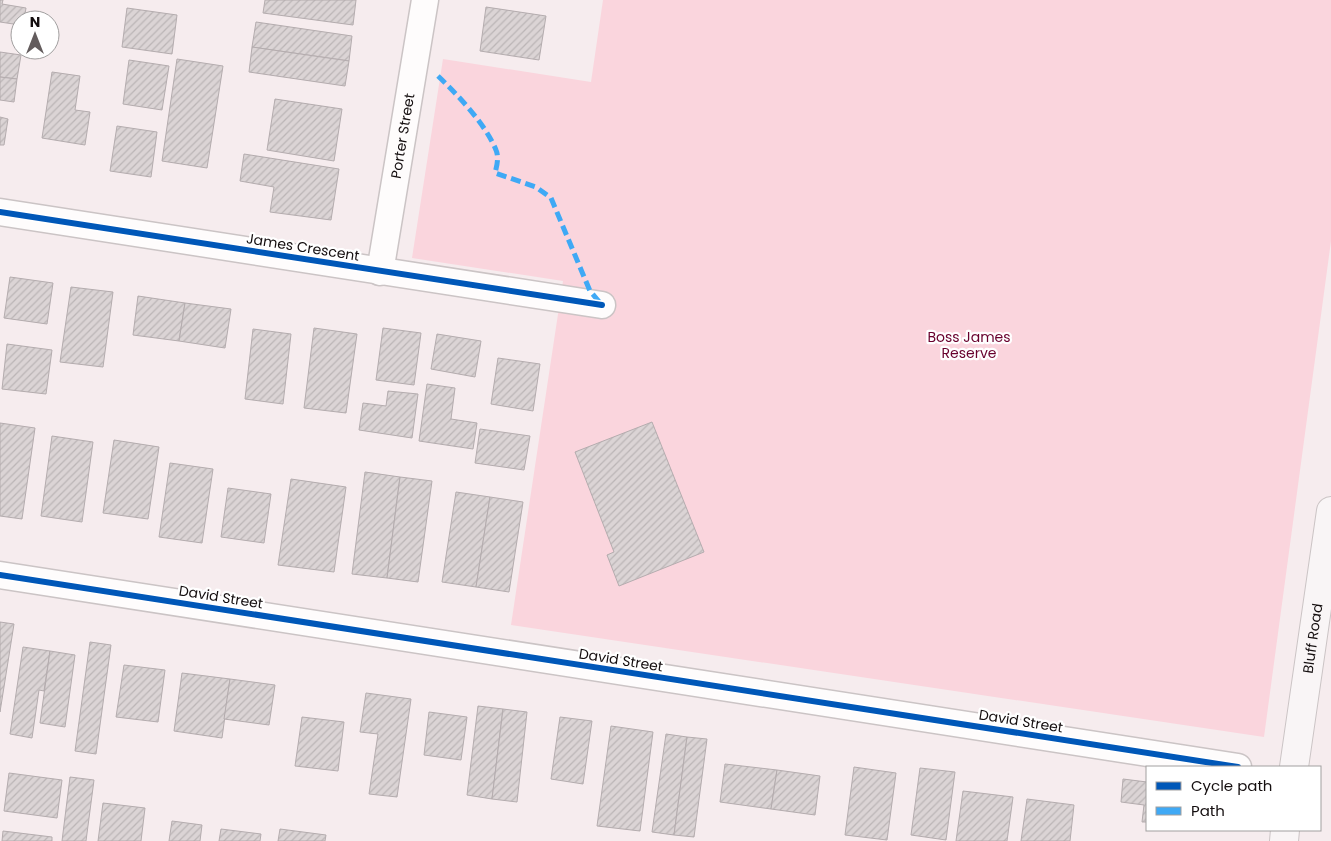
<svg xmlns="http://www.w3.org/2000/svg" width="1331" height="841" font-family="Poppins,sans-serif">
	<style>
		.green { fill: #fad5dd }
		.building { fill: url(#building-hatch); stroke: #b4acae }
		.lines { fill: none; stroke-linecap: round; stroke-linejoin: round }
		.minor-casing { stroke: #cbc4c5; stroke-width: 29 }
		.secondary-casing { stroke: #cbc4c5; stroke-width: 30 }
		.minor { stroke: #fefcfc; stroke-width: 26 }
		.secondary { stroke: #f9f5f6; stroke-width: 28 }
		.quiet { stroke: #3fa9f5; stroke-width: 5; stroke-dasharray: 10 5; stroke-linecap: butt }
		.cycleway-casing { stroke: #fff; stroke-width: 9 }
		.cycleway { stroke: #0057b8; stroke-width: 6 }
		.labels { text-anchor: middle; stroke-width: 4.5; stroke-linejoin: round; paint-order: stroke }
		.street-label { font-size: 14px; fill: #140e0f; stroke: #fff }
		.park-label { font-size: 14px; fill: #68002d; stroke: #fff }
	</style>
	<defs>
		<pattern id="building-hatch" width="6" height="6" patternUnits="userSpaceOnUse" patternTransform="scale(1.25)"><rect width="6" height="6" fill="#dbd4d5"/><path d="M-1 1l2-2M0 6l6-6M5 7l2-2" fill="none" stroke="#bbb5b6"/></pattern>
	</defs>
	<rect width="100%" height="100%" fill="#f6ecee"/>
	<polygon class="green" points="603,0 1331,0 1331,241 1264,737 511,625 563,281 412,258 443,59 591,82"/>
	<g class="building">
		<polygon points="0,0 3,0 2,4 26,8 24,20 20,20 20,25 0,22"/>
		<polygon points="265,0 356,0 353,25 263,13"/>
		<polygon points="486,7 546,16 539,60 480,51"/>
		<polygon points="127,8 177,15 172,54 122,47"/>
		<polygon points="256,22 352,36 349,61 252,47"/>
		<polygon points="252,47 349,61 345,86 249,72"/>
		<polygon points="0,52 21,55 17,79 0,77"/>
		<polygon points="177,59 223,66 207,168 162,161"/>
		<polygon points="129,60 169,66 162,110 123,104"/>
		<polygon points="52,72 80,76 75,110 90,112 85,145 42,138"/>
		<polygon points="0,77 17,79 14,102 0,100"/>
		<polygon points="275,99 342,109 334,161 267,150"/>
		<polygon points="0,117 8,119 4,145 0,145"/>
		<polygon points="117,126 157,132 151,177 110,171"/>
		<polygon points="244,154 339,169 331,220 270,212 274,187 240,181"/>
		<polygon points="10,277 53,283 47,324 4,318"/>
		<polygon points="71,287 113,292 103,367 60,362"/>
		<polygon points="138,296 185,303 179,341 133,335"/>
		<polygon points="185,303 231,309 225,348 179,341"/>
		<polygon points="314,328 357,334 346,413 304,408"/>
		<polygon points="383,328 421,333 414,385 376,380"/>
		<polygon points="253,329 291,334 283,404 245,399"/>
		<polygon points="437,334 481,341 475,377 431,369"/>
		<polygon points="7,344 52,350 46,394 2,389"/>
		<polygon points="498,358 540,364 533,411 491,404"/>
		<polygon points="427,384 455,388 451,419 477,423 473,449 419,441"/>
		<polygon points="388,391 418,394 412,438 359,430 363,403 386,406"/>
		<polygon points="652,422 704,552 619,586 607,555 614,552 575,452"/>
		<polygon points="0,423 35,428 22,519 0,516"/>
		<polygon points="480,429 530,436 524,470 475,463"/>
		<polygon points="52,436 93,442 82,522 41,516"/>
		<polygon points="114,440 159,447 148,519 103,513"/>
		<polygon points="170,463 213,469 202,543 159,537"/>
		<polygon points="365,472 400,477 387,578 352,574"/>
		<polygon points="400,477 432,481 418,582 387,578"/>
		<polygon points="291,479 346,487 334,572 278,565"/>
		<polygon points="228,488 271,494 264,543 221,537"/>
		<polygon points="456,492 490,497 476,587 442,582"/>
		<polygon points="490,497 523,502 509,592 476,587"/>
		<polygon points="0,622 14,624 0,712"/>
		<polygon points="90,642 111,645 96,754 75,751"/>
		<polygon points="23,647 50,651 44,691 39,690 32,738 10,734"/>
		<polygon points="50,651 75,655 65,727 40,723"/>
		<polygon points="124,665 165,670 158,722 116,717"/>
		<polygon points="182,673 230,679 222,738 174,731"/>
		<polygon points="230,679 275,685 269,725 224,719"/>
		<polygon points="366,693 411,699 397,797 369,794 378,734 360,732"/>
		<polygon points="478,706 503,709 492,799 467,795"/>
		<polygon points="503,709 527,712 517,802 492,799"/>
		<polygon points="429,712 467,717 461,760 424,755"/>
		<polygon points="302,717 344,722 338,771 295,766"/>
		<polygon points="560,717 592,721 583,784 551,779"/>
		<polygon points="611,726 653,732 640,831 597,826"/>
		<polygon points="666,734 687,737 674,835 652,832"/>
		<polygon points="687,737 707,739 694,837 674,835"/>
		<polygon points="725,764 777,770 771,809 720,802"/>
		<polygon points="854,767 896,773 887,840 845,835"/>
		<polygon points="920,768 955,772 946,840 911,835"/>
		<polygon points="777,770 820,776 815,815 771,809"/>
		<polygon points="9,773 62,780 57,818 4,811"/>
		<polygon points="70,777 94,780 86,841 62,841"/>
		<polygon points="1123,779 1147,782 1147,822 1142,822 1144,805 1121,802"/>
		<polygon points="963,791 1013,797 1007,841 956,841"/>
		<polygon points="1027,799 1074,805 1070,841 1021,841"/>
		<polygon points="103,803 145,808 141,841 98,841"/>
		<polygon points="172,821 202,825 200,841 169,841"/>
		<polygon points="221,829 261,834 260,841 219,841"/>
		<polygon points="280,829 326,835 325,841 278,841"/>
		<polygon points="3,831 52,837 52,841 2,841"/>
	</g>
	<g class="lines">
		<defs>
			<g id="minor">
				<polyline points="0,212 602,305"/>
				<path id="s1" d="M 380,272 L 425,0"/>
				<polyline points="0,575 1238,767"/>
			</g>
			<g id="secondary">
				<path id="s2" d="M 1294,767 L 1331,511"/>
				<polyline points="1284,841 1285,830"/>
			</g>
		</defs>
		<use href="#minor" class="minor-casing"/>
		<use href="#secondary" class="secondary-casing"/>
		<use href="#minor" class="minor"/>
		<use href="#secondary" class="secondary"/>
		<path class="quiet" d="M 438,76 C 458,95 486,125 496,150 C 499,157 497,166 495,173 L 536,187 L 551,198 L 590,291 L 601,304"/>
		<defs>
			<g id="cycleway">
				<polyline points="0,212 602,305"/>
				<polyline points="0,575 1238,767"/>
			</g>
		</defs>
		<use href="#cycleway" class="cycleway-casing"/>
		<use href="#cycleway" class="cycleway"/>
	</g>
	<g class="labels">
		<g class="street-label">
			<text dy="5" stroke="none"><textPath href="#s1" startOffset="138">Porter Street</textPath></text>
			<text transform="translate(303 247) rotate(9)" y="5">James Crescent</text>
			<text transform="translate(221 597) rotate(9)" y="5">David Street</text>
			<text dy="5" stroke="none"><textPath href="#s2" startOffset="130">Bluff Road</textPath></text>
			<text transform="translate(621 660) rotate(9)" y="5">David Street</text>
			<text transform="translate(1021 721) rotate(9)" y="5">David Street</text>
		</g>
		<g class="park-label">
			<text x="969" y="342">Boss James<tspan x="969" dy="16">Reserve</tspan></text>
		</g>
	</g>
	<rect x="1146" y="766" width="175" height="65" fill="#ffffff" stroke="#a19f9f"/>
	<rect x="1156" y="782" width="25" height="8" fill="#0057b8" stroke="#a19f9f"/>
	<text x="1191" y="791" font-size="15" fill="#140e0f">Cycle path</text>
	<rect x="1156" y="807" width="25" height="8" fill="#3fa9f5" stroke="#a19f9f"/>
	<text x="1191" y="816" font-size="15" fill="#140e0f">Path</text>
	<g transform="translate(35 35)"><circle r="24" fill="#ffffff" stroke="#a19f9f"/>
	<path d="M0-4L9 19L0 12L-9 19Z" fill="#635c5d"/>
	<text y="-8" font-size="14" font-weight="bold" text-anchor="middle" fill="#140e0f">N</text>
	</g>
</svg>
